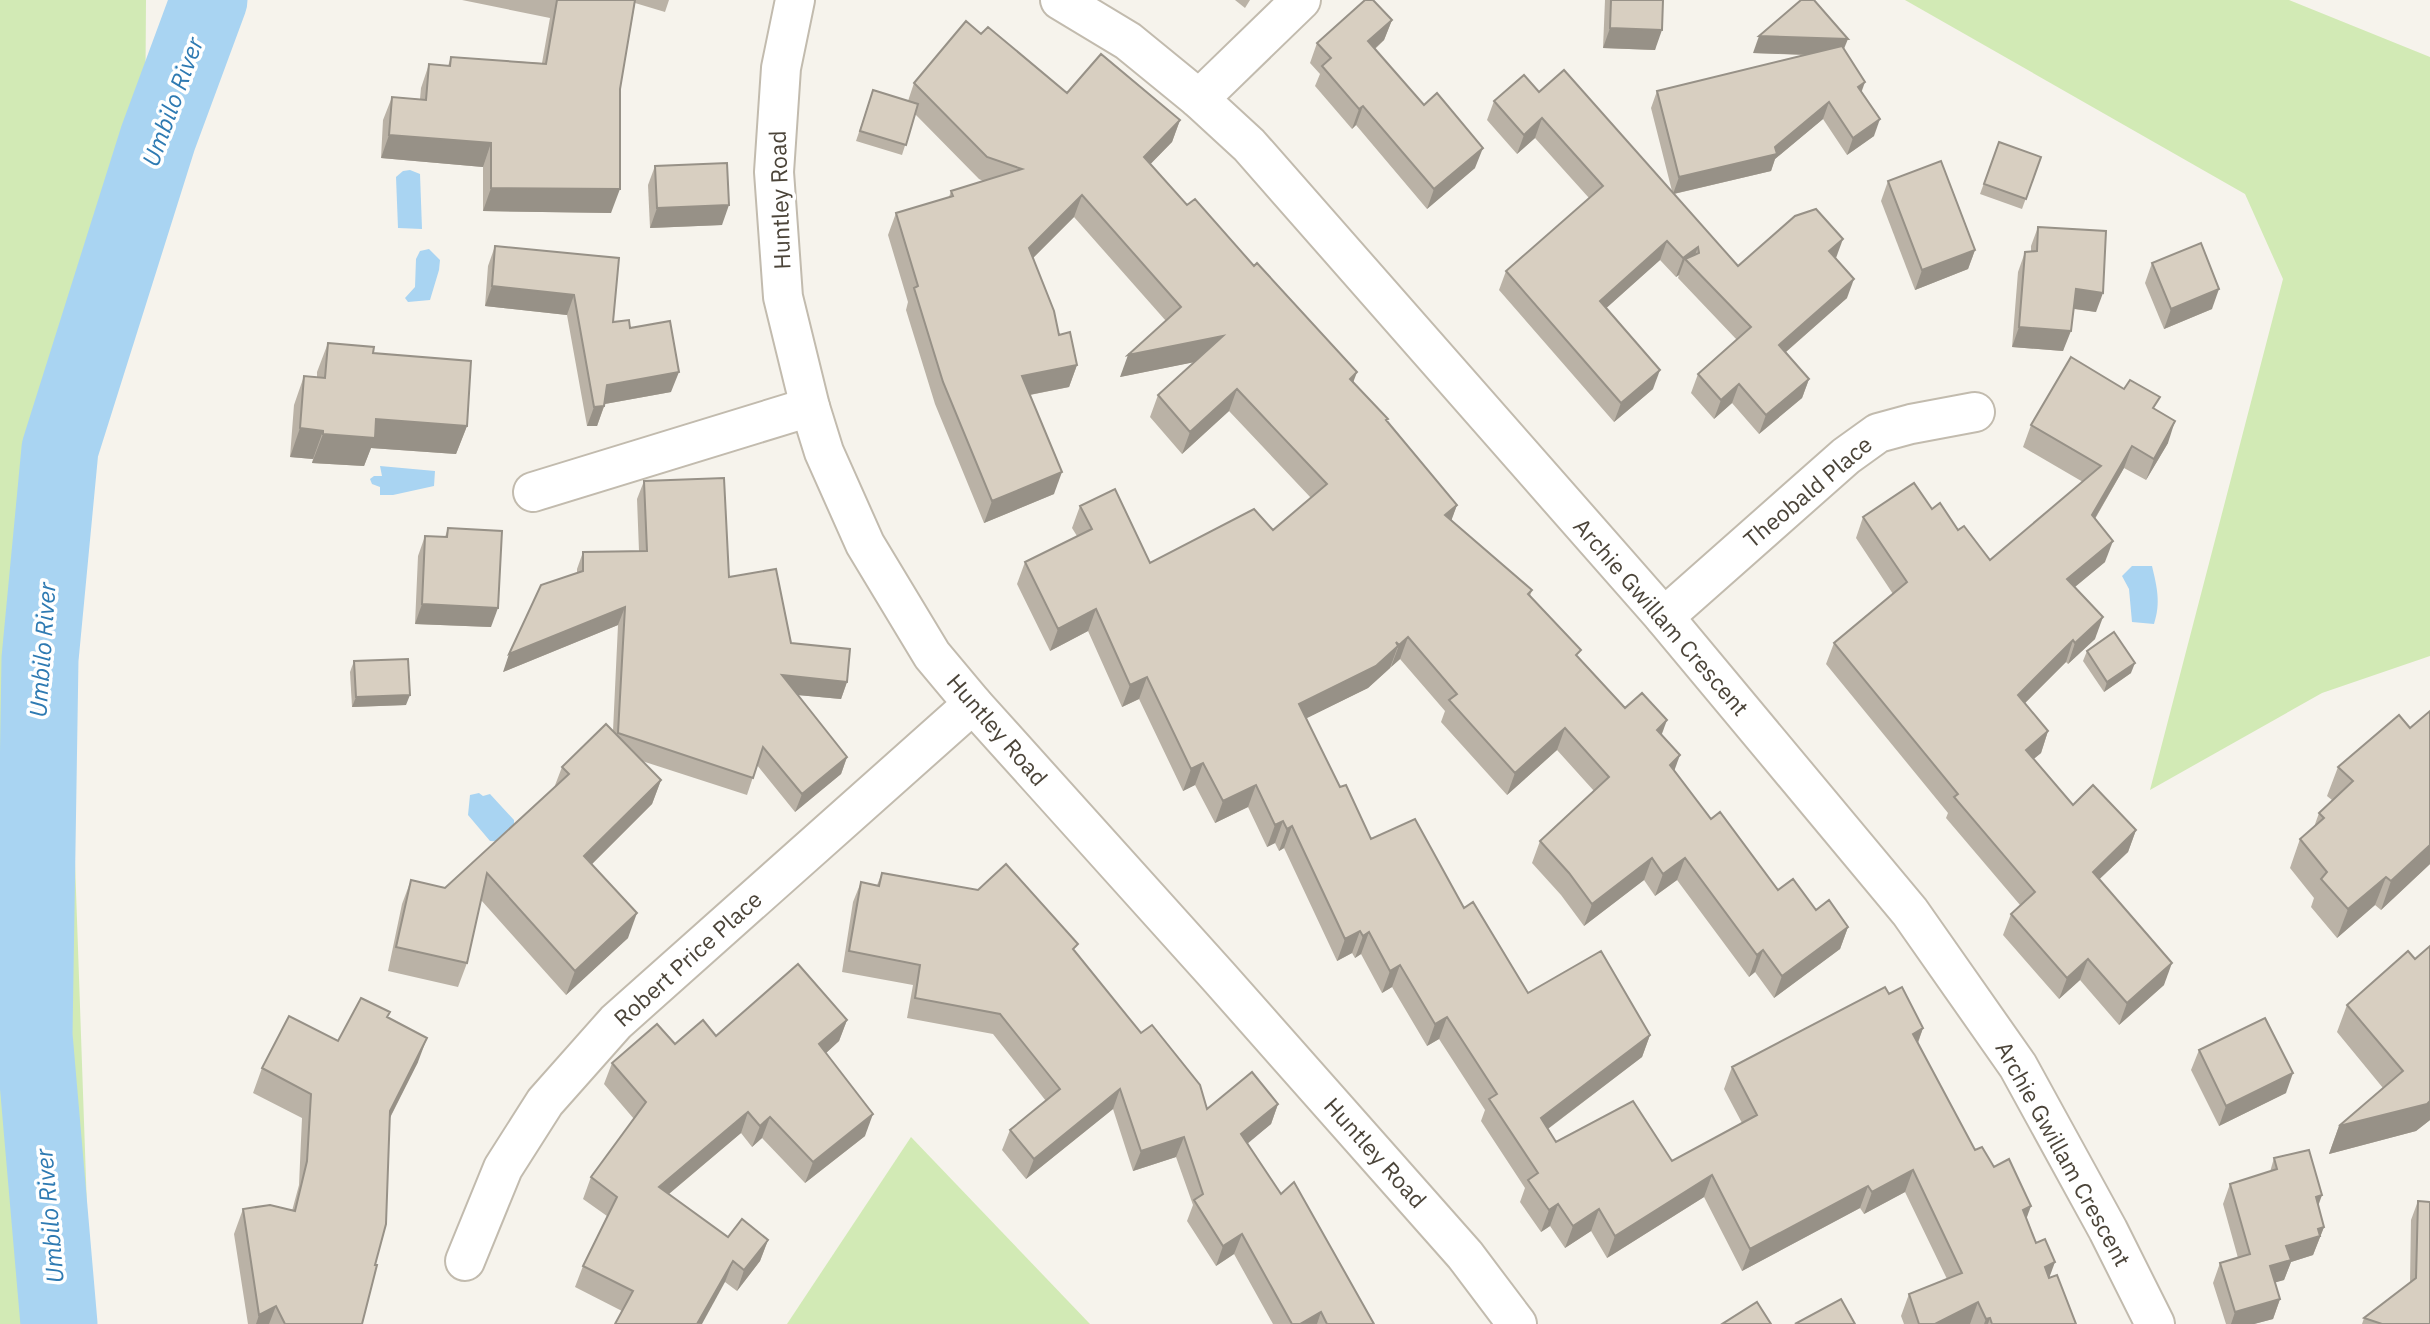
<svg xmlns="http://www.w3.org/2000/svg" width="2430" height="1324" font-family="'IBM Plex Sans',sans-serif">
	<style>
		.green { fill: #d2eab5 }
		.water { fill: #a9d4f2 }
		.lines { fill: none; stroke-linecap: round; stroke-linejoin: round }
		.river { stroke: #a9d4f2; stroke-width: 77 }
		.minor-casing { stroke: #c2bbae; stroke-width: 42 }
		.minor { stroke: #fff; stroke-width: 38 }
		.wall { fill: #bab2a6 }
		.shaded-wall { fill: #979187 }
		.building { fill: #d8cfc1; stroke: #979187; stroke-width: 2 }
		.labels { text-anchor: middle; stroke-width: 7; stroke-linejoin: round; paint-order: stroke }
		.street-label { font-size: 23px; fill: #4b4439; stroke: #fff }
		.water-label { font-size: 24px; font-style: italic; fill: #2e7ab2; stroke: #fff }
	</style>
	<rect width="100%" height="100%" fill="#f6f3ec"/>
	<g class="green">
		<polygon points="0,0 146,0 145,144 64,544 91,1324 0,1324"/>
		<polygon points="1905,0 2289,0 2430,57 2430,656 2322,693 2150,790 2283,279 2245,194"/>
		<polygon points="911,1137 1090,1324 787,1324"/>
	</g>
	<g class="water">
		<polygon points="410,170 420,174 422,229 398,228 396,177 403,171"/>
		<polygon points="429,249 440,260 439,270 430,300 408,302 405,298 415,287 416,259 420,251"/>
		<polygon points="380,466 435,471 434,486 393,495 380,495 380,487 372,484 370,479 374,476 382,476"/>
		<path d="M 2132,566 L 2152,566 C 2157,587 2161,603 2154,624 L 2132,622 L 2129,589 L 2122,576 Z"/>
		<polygon points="479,793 483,796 490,794 514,820 514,834 507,842 490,841 468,815 470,795"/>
	</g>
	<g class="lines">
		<polyline class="river" points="59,1324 34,1035 40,659 60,449 158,138 209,0"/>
		<defs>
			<g id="minor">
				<polyline points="795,0 781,68 774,172 783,297 810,407 824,452 865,544 932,655 973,704 1218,976 1465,1255 1517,1324"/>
				<polyline points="1060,0 1128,41 1199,99 1249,145 1664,617 1910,912 2018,1066 2108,1230 2155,1324"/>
				<polyline points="1199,99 1301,0"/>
				<polyline points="533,492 810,407"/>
				<polyline points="1664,617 1846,456 1878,433 1911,424 1975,412"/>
				<polyline points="465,1261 503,1168 545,1102 616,1022 973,704"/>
			</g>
		</defs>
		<use href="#minor" class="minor-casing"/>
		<use href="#minor" class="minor"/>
	</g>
	<g class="wall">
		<polygon points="462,0 669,0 665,12 635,3 620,89 611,213 483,211 483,167 381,158 383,120 392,97 420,99 421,88 429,64 448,66 451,57 542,63 550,18"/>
		<polygon points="1235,0 1250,0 1245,8"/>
		<polygon points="1605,0 1663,0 1655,50 1603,48"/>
		<polygon points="1392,20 1384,40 1375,49 1475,168 1427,209 1356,125 1352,129 1315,86 1320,74 1310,63 1317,43"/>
		<polygon points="981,34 1067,93 1180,120 1172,142 1150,164 1187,205 1353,382 1387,421 1457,505 1451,520 1532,590 1530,596 1579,658 1625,708 1662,735 1675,771 1711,819 1778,890 1848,927 1840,949 1774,998 1755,972 1749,977 1677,880 1655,896 1644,880 1584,926 1561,895 1532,863 1540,841 1594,791 1557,750 1507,795 1441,722 1445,711 1400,659 1368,688 1306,718 1340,787 1371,839 1464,908 1528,993 1650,1035 1642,1057 1548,1129 1556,1142 1672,1161 1742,1123 1724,1089 1732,1067 1889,994 1923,1028 1918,1043 1975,1150 2027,1219 2050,1277 2076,1324 1904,1324 1901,1316 1909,1294 1947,1279 1905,1192 1864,1214 1860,1208 1742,1271 1704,1197 1607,1258 1591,1231 1565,1248 1550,1226 1541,1232 1520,1202 1525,1188 1481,1121 1485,1110 1439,1039 1427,1046 1392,987 1382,993 1361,954 1355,958 1352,953 1337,961 1284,848 1279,851 1275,843 1267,847 1248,807 1215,823 1195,785 1183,791 1139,699 1122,707 1088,631 1050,651 1017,584 1025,562 1077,536 1072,528 1080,506 1150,563 1273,530 1311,498 1229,411 1182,454 1150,417 1158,395 1194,362 1120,377 1166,321 1074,217 1033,258 1059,335 1077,365 1069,387 1030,395 1054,494 984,523 935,404 906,310 908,302 888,235 896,213 949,197 951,191 983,181 979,179 915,114 902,155 856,141 873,90 908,101 914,83"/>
		<polygon points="1844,49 1861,92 1874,136 1847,155 1823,119 1775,159 1771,171 1674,194 1738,266 1836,258 1847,298 1786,352 1809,379 1802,398 1759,434 1732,403 1714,419 1691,393 1698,374 1737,340 1678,278 1679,275 1676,277 1660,260 1606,308 1653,389 1614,422 1499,290 1506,271 1589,198 1535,138 1517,154 1487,120 1494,101 1539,92 1672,191 1651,108 1657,91 1804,55 1753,53"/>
		<polygon points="1999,142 2041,157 2022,209 1980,194"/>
		<polygon points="655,166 722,225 650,228 648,185"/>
		<polygon points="1888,181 1975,250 1968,269 1915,290 1881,201"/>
		<polygon points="2038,227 2096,312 2074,309 2063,351 2012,347 2018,272 2025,252 2031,252 2031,246"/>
		<polygon points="495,246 619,258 613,322 630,328 671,392 605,404 597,426 587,426 567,315 485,306 488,266"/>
		<polygon points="2152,263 2212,309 2164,329 2145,283"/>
		<polygon points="328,343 373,353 467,426 456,454 371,448 364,466 312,463 313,459 290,457 294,405 304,376 317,377 317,372"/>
		<polygon points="2155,410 2168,443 2146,480 2124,468 2095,519 2105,562 2075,587 2095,639 2068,664 2066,662 2025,703 2048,731 2041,753 2033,759 2073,805 2136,830 2128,852 2099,879 2164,985 2119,1025 2080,980 2059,999 2003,935 2011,914 2020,905 1946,818 1948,813 1826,664 1834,643 1893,594 1856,538 1863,517 1932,509 1958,530 1990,560 2083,482 2023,447 2031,425"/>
		<polygon points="644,481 729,577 791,643 847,682 841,699 798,695 847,757 841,774 795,812 757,765 747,795 642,761 661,780 652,804 592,864 628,938 566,995 481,900 467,963 458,987 388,971 402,904 411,880 445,888 554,788 562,767 613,731 618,625 503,672 577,573 577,569 583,552 639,551 637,499"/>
		<polygon points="448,528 491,627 415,624 418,556 425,536 445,537"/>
		<polygon points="2087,651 2131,673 2104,692 2083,661"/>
		<polygon points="354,661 406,705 352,707 350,672"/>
		<polygon points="2430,711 2430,864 2381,910 2375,905 2337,938 2311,907 2314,898 2290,868 2300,839 2314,827 2319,813 2332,800 2327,796 2338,767 2410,728"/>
		<polygon points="882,873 1075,952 1141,1033 1207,1109 1278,1104 1271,1124 1247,1143 1281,1194 1374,1324 1273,1324 1234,1254 1216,1266 1187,1221 1193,1205 1176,1157 1133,1171 1113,1109 1026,1179 1002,1150 1010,1130 1046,1101 993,1034 907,1018 913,985 842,972 853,902 861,882 877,885"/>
		<polygon points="2430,946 2430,1120 2416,1131 2329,1154 2339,1126 2383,1088 2337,1032 2347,1005 2415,959"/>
		<polygon points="388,1017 418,1062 390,1118 375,1265 362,1324 248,1324 234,1234 243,1209 292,1211 299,1185 302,1118 253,1093 262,1068 338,1041"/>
		<polygon points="847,1020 839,1041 826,1053 865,1136 805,1183 762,1138 752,1147 741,1133 669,1194 728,1237 768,1240 760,1261 737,1291 725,1282 622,1311 575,1287 583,1266 607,1216 583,1199 591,1177 634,1119 604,1084 612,1063 716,1036"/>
		<polygon points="2199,1050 2286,1093 2219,1126 2191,1070"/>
		<polygon points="2274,1158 2318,1205 2324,1227 2313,1255 2291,1262 2284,1280 2275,1282 2280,1299 2273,1319 2254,1324 2226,1324 2213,1283 2220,1263 2238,1258 2223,1204 2230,1184 2270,1172"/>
		<polygon points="2418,1201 2430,1324 2362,1324 2364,1318 2410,1283 2411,1220"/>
	</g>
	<g class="shaded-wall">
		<polygon points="1392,20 1384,40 1361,61 1368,41"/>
		<polygon points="1610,28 1662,30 1655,50 1603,48"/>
		<polygon points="1759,36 1848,39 1841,56 1753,53"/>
		<polygon points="1865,82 1859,99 1858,87"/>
		<polygon points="1829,102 1823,119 1775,159 1771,171 1673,194 1679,177 1775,147"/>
		<polygon points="1363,106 1356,125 1352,129 1359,109"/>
		<polygon points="1542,118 1535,138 1517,154 1524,135"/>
		<polygon points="1880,119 1874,136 1847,155 1853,138"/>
		<polygon points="1180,120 1172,142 1136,179 1144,157"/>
		<polygon points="389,135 491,143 483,167 381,158"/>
		<polygon points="1483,148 1475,168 1427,209 1434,189"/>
		<polygon points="491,188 620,189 611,213 483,211"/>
		<polygon points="1082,195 1074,217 1021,270 1029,248"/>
		<polygon points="729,205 722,225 650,228 657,208"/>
		<polygon points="1843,239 1836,258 1829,251"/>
		<polygon points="1667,241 1660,260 1593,320 1600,301"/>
		<polygon points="1698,247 1691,266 1685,259 1679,275 1676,277 1683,258"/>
		<polygon points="1975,250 1968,269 1915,290 1922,270"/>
		<polygon points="1854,279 1847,298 1772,364 1779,345"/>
		<polygon points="492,286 574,295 567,315 485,306"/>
		<polygon points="2076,289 2103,293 2096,312 2069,308"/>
		<polygon points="2219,289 2212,309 2164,329 2171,309"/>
		<polygon points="2019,327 2071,331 2063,351 2012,347"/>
		<polygon points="1223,336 1215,358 1120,377 1128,355"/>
		<polygon points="1077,365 1069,387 1014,398 1022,376"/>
		<polygon points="1660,370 1653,389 1614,422 1621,403"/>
		<polygon points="679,372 671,392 599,405 607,385"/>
		<polygon points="1357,372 1349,394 1350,379"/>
		<polygon points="1809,379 1802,398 1759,434 1766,415"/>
		<polygon points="1739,384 1732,403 1714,419 1721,400"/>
		<polygon points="1237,389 1229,411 1182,454 1190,432"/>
		<polygon points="604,406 597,426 587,426 594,407"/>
		<polygon points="376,419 467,426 456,454 371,448 364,466 312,463 323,434"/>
		<polygon points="2175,421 2168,443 2146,480 2154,459"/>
		<polygon points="300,428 323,431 313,459 290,457"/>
		<polygon points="2132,446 2124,468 2084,537 2092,515"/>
		<polygon points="1062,472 1054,494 984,523 992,501"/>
		<polygon points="1457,505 1449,527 1445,515"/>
		<polygon points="2113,541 2105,562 2059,600 2067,579"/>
		<polygon points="422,604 498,608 491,627 415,624"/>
		<polygon points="625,607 618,625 503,672 509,654"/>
		<polygon points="1096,609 1088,631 1050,651 1058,629"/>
		<polygon points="2103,617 2095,639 2068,664 2075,643"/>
		<polygon points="1408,637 1400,659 1391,667 1399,645"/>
		<polygon points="2073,640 2066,662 2011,717 2018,695"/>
		<polygon points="1398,646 1390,668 1368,688 1291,726 1299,704"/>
		<polygon points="2135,663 2131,673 2104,692 2107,682"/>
		<polygon points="782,675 847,682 841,699 775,693"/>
		<polygon points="1147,677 1139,699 1122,707 1130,685"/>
		<polygon points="410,695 406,705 352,707 356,697"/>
		<polygon points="1667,720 1659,742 1657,730"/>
		<polygon points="1565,728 1557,750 1507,795 1515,773"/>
		<polygon points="2048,731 2041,753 2018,772 2026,750"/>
		<polygon points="1680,755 1672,777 1670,765"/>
		<polygon points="847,757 841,774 795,812 802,794"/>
		<polygon points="1203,763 1195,785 1183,791 1191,769"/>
		<polygon points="661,780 652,804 576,880 584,856"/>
		<polygon points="1256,785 1248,807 1215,823 1223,801"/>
		<polygon points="1283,821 1275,843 1267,847 1275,825"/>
		<polygon points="1292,826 1284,848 1279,851 1287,829"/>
		<polygon points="2136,830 2128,852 2085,893 2093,872"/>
		<polygon points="2430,845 2430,864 2381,910 2391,881"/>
		<polygon points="1652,858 1644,880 1584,926 1592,904"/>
		<polygon points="1685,858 1677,880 1655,896 1663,874"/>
		<polygon points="2386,877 2375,905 2337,938 2348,909"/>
		<polygon points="637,913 628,938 566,995 575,971"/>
		<polygon points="1848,927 1840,949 1774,998 1782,976"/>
		<polygon points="1360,931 1352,953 1337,961 1345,939"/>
		<polygon points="1369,932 1361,954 1355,958 1363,936"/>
		<polygon points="1763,950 1755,972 1749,977 1757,955"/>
		<polygon points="2088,959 2080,980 2059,999 2067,978"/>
		<polygon points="2172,963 2164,985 2119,1025 2127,1003"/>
		<polygon points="1400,965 1392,987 1382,993 1390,971"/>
		<polygon points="1447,1017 1439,1039 1427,1046 1435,1024"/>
		<polygon points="847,1020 839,1041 812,1066 819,1044"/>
		<polygon points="1923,1028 1915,1050 1913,1034"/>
		<polygon points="1650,1035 1642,1057 1533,1140 1541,1118"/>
		<polygon points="427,1038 418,1062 381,1135 390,1111"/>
		<polygon points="2293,1073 2286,1093 2219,1126 2226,1106"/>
		<polygon points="1120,1089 1113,1109 1026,1179 1034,1159"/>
		<polygon points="2430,1101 2430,1120 2416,1131 2329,1154 2339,1126"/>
		<polygon points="1278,1104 1271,1124 1234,1155 1241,1134"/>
		<polygon points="748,1112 741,1133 652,1208 659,1187"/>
		<polygon points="873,1114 865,1136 805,1183 813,1162"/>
		<polygon points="770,1117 762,1138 752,1147 760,1126"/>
		<polygon points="1184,1137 1176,1157 1133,1171 1141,1151"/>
		<polygon points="1913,1170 1905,1192 1864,1214 1872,1192"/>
		<polygon points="1712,1175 1704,1197 1607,1258 1615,1236"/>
		<polygon points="1868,1186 1860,1208 1742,1271 1750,1249"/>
		<polygon points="2322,1195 2315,1215 2316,1197"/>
		<polygon points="1558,1204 1550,1226 1541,1232 1549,1210"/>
		<polygon points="2031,1206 2023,1228 2023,1210"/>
		<polygon points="1599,1209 1591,1231 1565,1248 1573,1226"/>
		<polygon points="2324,1227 2313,1255 2291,1262 2284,1280 2263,1286 2270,1266 2286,1246"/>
		<polygon points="1242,1234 1234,1254 1216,1266 1223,1246"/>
		<polygon points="768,1240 760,1261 737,1291 744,1270"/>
		<polygon points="733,1261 725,1282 702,1324 697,1324"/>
		<polygon points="2055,1262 2047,1284 2045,1267"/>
		<polygon points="2280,1299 2273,1319 2254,1324 2231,1324 2235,1312"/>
		<polygon points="1978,1302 1970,1324 1935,1324"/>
		<polygon points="276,1306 269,1324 256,1324 259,1315"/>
		<polygon points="1321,1312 1317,1324 1300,1324"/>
		<polygon points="1990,1318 1988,1324 1984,1324 1986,1319"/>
	</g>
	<g class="building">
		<polygon points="557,0 635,0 620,89 620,189 491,188 491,143 389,135 392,97 426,100 429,64 450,66 451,57 546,64"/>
		<polygon points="1365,0 1373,0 1392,20 1368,41 1424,105 1437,93 1483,148 1434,189 1363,106 1359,109 1322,66 1331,58 1317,43"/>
		<polygon points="1611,0 1663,0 1662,30 1610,28"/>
		<polygon points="1801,0 1814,0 1848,39 1759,36"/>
		<polygon points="966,21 981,34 988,27 1067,93 1101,54 1180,120 1144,157 1187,205 1195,199 1254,266 1257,263 1357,372 1350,379 1388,419 1386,420 1457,505 1445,515 1532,590 1528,594 1581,650 1576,655 1625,708 1642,693 1667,720 1657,730 1680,755 1670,765 1711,819 1720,812 1778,890 1793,879 1816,910 1829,900 1848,927 1782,976 1763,950 1757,955 1685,858 1663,874 1652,858 1592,904 1569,873 1540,841 1609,777 1565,728 1515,773 1449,700 1457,694 1408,637 1399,645 1396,642 1398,646 1376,666 1299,704 1340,787 1346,785 1371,839 1415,819 1464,908 1473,902 1528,993 1601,951 1650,1035 1541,1118 1556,1142 1633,1101 1672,1161 1757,1115 1732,1067 1885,987 1889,994 1902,987 1923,1028 1913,1034 1975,1150 1982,1147 1994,1167 2009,1159 2031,1206 2023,1210 2036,1243 2045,1239 2055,1262 2045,1267 2049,1278 2057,1275 2076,1324 1992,1324 1990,1318 1986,1319 1978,1302 1935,1324 1919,1324 1909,1294 1962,1273 1913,1170 1872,1192 1868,1186 1750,1249 1712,1175 1615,1236 1599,1209 1573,1226 1558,1204 1549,1210 1528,1180 1538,1173 1489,1099 1497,1094 1447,1017 1435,1024 1400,965 1390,971 1369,932 1363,936 1360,931 1345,939 1292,826 1287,829 1283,821 1275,825 1256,785 1223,801 1203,763 1191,769 1147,677 1130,685 1096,609 1058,629 1025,562 1092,529 1080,506 1115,489 1150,563 1254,509 1273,530 1327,484 1237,389 1190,432 1158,395 1223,336 1128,355 1181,307 1082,195 1029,248 1054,311 1059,335 1070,332 1077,365 1022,376 1062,472 992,501 943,382 914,288 918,286 896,213 953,196 951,191 1022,169 987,157 914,83"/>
		<polygon points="1842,46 1865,82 1858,87 1880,119 1853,138 1829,102 1775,147 1777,154 1679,177 1657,91"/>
		<polygon points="1564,70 1738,266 1795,216 1816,209 1843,239 1829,251 1854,279 1779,345 1809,379 1766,415 1739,384 1721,400 1698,374 1751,327 1685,259 1699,253 1698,247 1683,258 1667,241 1600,301 1660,370 1621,403 1506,271 1603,186 1542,118 1524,135 1494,101 1524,75 1539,92"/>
		<polygon points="873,90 918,104 906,145 860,131"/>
		<polygon points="1999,142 2041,157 2026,199 1984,184"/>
		<polygon points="1941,161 1975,250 1922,270 1888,181"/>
		<polygon points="727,163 729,205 657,208 655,166"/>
		<polygon points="2038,227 2106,231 2103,293 2076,289 2071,331 2019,327 2025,252 2037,251"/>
		<polygon points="2201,243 2219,289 2171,309 2152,263"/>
		<polygon points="495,246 619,258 613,322 629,320 630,328 670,321 679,372 607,385 604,406 594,407 574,295 492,286"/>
		<polygon points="328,343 374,347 373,353 471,361 467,426 376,419 375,438 323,434 323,431 300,428 304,376 325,378"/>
		<polygon points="2071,357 2124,389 2130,380 2160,397 2153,408 2175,421 2154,459 2132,446 2092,515 2113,541 2067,579 2103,617 2075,643 2073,640 2018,695 2048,731 2026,750 2073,805 2093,785 2136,830 2093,872 2172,963 2127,1003 2088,959 2067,978 2011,914 2035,892 1954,797 1958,794 1834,643 1907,582 1863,517 1914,483 1932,509 1940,503 1958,530 1964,526 1990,560 2101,466 2031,425"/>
		<polygon points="724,478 729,577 776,569 791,643 850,649 847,682 782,675 847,757 802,794 763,747 753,778 618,733 625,607 509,654 541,585 583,571 583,552 647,551 644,481"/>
		<polygon points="448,528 502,531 498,608 422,604 425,536 447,537"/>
		<polygon points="2114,632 2135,663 2107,682 2087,651"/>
		<polygon points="408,659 410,695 356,697 354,661"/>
		<polygon points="2430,711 2430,845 2391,881 2386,877 2348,909 2321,879 2327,872 2300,839 2324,818 2319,813 2353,781 2338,767 2399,715 2410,728"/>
		<polygon points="606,724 661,780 584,856 637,913 575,971 487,873 467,963 396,947 411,880 445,888 569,774 562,767"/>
		<polygon points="1006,864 1078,944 1073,949 1141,1033 1152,1025 1200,1085 1207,1109 1252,1072 1278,1104 1241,1134 1281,1194 1294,1182 1374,1324 1327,1324 1321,1312 1300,1324 1292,1324 1242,1234 1223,1246 1194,1200 1203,1194 1184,1137 1141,1151 1120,1089 1034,1159 1010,1130 1060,1089 1000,1014 915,998 920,965 849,951 861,882 879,886 882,873 978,890"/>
		<polygon points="2430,946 2430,1101 2427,1104 2339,1126 2403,1071 2347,1005 2408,951 2415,959"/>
		<polygon points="798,964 847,1020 819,1044 873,1114 813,1162 770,1117 760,1126 748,1112 659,1187 728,1237 742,1219 768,1240 744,1270 733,1261 697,1324 615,1324 633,1291 583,1266 617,1197 591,1177 646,1102 612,1063 657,1024 675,1044 703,1020 716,1036"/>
		<polygon points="361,998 390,1012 387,1017 427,1038 390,1111 386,1224 375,1265 377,1265 362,1324 285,1324 276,1306 259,1315 243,1209 270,1205 295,1211 307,1161 311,1094 262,1068 289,1016 338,1041"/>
		<polygon points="2265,1018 2293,1073 2226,1106 2199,1050"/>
		<polygon points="2309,1150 2322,1195 2316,1197 2324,1227 2318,1229 2320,1236 2286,1246 2291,1260 2270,1266 2280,1299 2235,1312 2220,1263 2250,1254 2230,1184 2277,1169 2274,1158"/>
		<polygon points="2418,1201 2430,1202 2430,1324 2382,1324 2364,1318 2416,1278"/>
		<polygon points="1841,1299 1855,1324 1795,1324"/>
		<polygon points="1757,1302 1771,1324 1722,1324"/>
	</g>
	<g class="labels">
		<g class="street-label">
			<text transform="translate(780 200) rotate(-92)" y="8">Huntley Road</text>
			<text transform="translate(1808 492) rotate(-40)" y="8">Theobald Place</text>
			<text transform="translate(1661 617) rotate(49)" y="8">Archie Gwillam Crescent</text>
			<text transform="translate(997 730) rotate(49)" y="8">Huntley Road</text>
			<text transform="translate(688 959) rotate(-42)" y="8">Robert Price Place</text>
			<text transform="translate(1375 1153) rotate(48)" y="8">Huntley Road</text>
			<text transform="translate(2063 1154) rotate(61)" y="8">Archie Gwillam Crescent</text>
		</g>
		<g class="water-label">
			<text transform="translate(173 102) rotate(-70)" y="8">Umbilo River</text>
			<text transform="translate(43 650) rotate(-86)" y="8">Umbilo River</text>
			<text transform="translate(50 1216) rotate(-95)" y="8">Umbilo River</text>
		</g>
	</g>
</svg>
